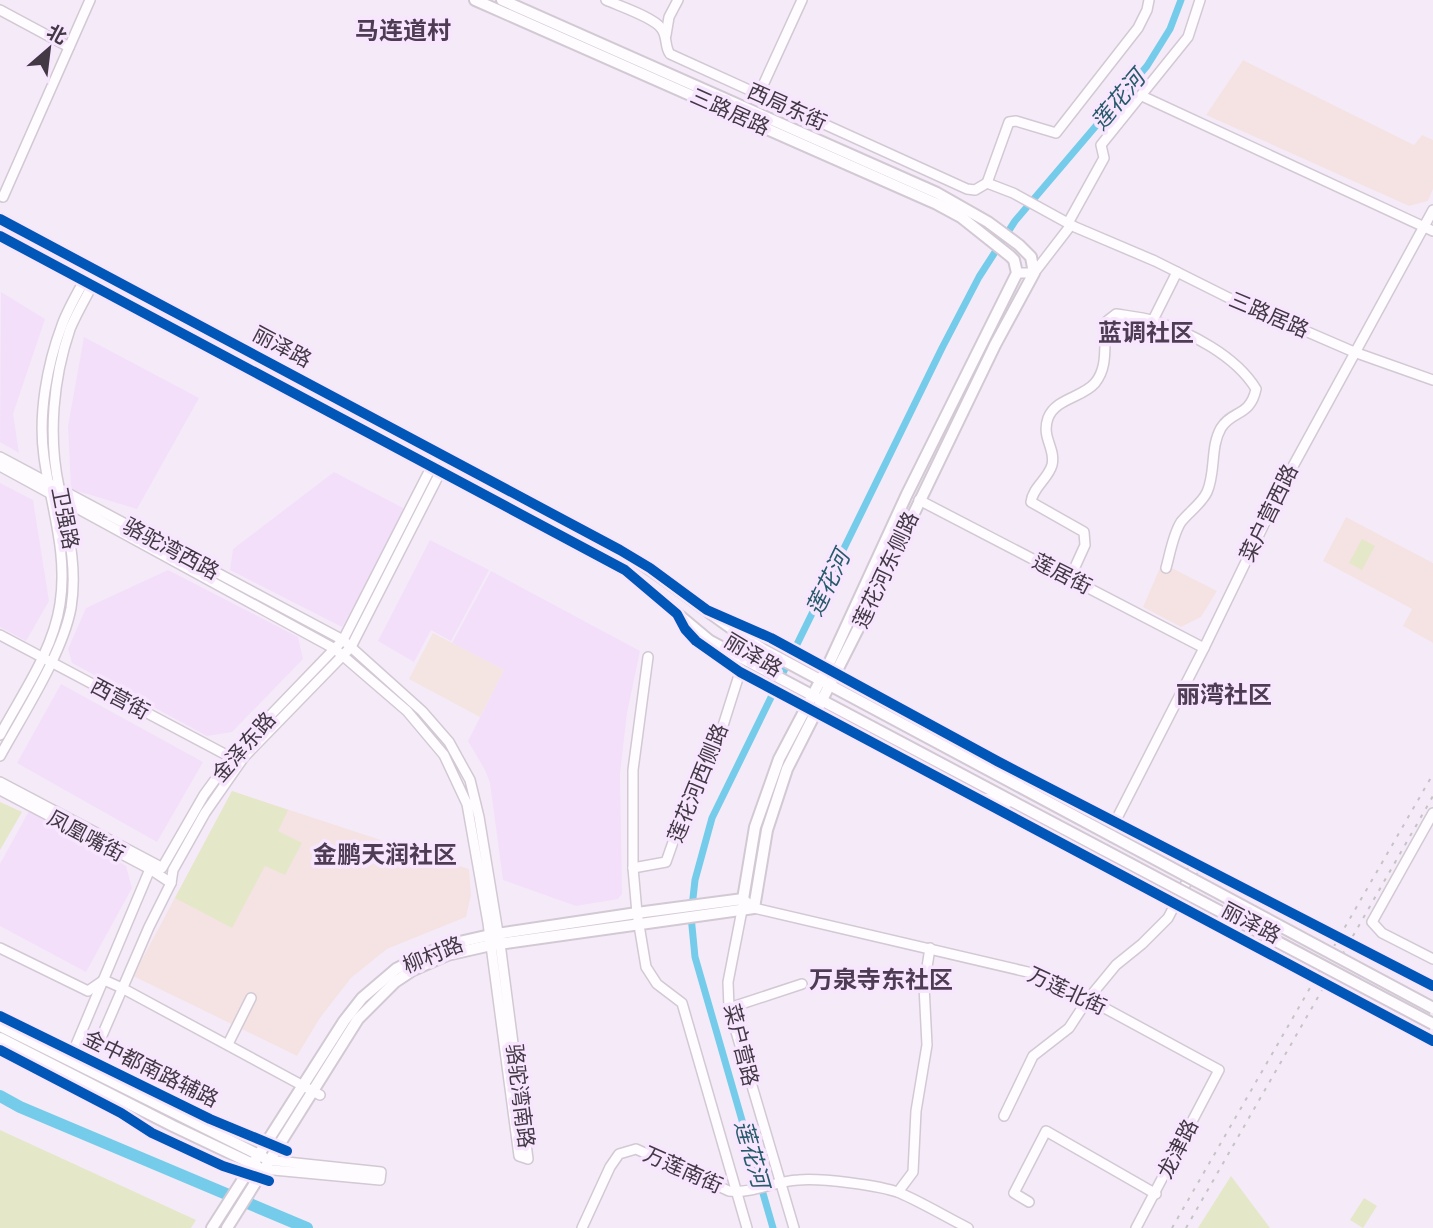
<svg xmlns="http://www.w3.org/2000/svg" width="1433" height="1228" font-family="'Source Sans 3','Noto Sans SC',sans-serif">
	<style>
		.built { fill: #f3dffa }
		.industrial { fill: #f4e4e2 }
		.education { fill: #f5e3e4 }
		.green { fill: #e4e7c8 }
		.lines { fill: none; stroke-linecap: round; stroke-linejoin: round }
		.canal { stroke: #74ccea; stroke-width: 7 }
		.river { stroke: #74ccea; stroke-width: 12 }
		.minor-casing { stroke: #d2c9d4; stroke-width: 12 }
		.major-casing { stroke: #d2c9d4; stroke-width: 14 }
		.minor { stroke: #fefcfe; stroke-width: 9 }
		.major { stroke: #fefcfe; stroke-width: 10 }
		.rail { stroke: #c5c3c6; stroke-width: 2; stroke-dasharray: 3.5 7; stroke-linecap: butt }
		.major-bridge-casing { stroke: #d2c9d4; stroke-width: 14; stroke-linecap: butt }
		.major-bridge { stroke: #fefcfe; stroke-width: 10 }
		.cycleway-casing { stroke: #f8e5fe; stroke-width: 15 }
		.cycleway { stroke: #0057b8; stroke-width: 10 }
		.labels { text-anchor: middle; stroke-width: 7; stroke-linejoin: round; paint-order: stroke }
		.street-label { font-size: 21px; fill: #423945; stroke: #f8e5fe }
		.water-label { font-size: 23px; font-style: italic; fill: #275b6b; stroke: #f8e5fe }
		.quarter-label { font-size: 24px; font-weight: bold; fill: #4e3b54; stroke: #f8e5fe }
	</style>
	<rect width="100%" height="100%" fill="#f5ebf8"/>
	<g class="built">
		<polygon points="1,292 45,319 13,414 19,453 0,442"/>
		<polygon points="84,337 199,398 137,509 71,489 68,426"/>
		<polygon points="334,472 409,511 342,627 230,570 233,549"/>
		<polygon points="0,483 33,500 49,601 26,641 0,627"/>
		<polygon points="430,540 489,570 451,641 431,630 414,662 378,641"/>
		<polygon points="168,570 298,637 303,659 232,732 207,736 72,663 68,649 86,608"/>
		<polygon points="491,571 640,651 627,713 620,774 622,894 618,899 576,906 503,880 490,783 485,770 468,741 504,670 452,643"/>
		<polygon points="61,684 203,762 157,842 17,763"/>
		<polygon points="29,811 126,866 132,888 86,972 0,926 0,864"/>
	</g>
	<polygon class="industrial" points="433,633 504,670 480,717 409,679"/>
	<g class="education">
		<polygon points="1243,60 1414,145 1422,135 1433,140 1433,189 1428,201 1409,206 1206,115"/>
		<polygon points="1346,517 1433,563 1433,643 1403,626 1412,609 1323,561"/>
		<polygon points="1162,563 1217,591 1201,617 1181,627 1143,607"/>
		<polygon points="232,791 469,869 471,895 466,917 387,949 351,978 320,1018 297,1056 133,976"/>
	</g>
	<g class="green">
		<polygon points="1362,539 1375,546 1362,570 1349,563"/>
		<polygon points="232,791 288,810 278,831 302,843 285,875 265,866 232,928 175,898"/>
		<polygon points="0,802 22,812 0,850"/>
		<polygon points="0,1130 196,1220 191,1228 0,1228"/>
		<polygon points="1231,1176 1270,1228 1198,1228"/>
		<polygon points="1364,1198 1377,1206 1363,1228 1350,1220"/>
	</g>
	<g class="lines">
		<polyline class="canal" points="773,1228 695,957 691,916 695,880 712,818 942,348 979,277 1015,221 1147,66 1170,29 1181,0"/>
		<polyline class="river" points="0,1096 20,1107 307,1228"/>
		<defs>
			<g id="minor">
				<path d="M 606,0 C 619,6 653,17 661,28 C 668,36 664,46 670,54 L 967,189 L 975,190 L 987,183"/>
				<polyline points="0,10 69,47"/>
				<polyline points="666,35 669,17 678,0"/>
				<polyline points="759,94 802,0"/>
				<polyline points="1142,96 1433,231"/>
				<polyline points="987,183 1013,193 1075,227 1155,261 1229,298 1354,352 1433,380"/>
				<polyline points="987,183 1009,122 1016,121 1056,133 1138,28 1147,10 1149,0"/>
				<polyline points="3,197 90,0"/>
				<polyline points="1068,223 1104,158 1101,145 1188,37 1200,0"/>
				<polyline points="1017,273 1034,273 1071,225"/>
				<polyline points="1153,320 1177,272"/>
				<polyline points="0,457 343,640 422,711 449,742 470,780 479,817 501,951 528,1159 519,1156 488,923 467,804 444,755 407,711 335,649 0,466"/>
				<polyline points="919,500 1204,648"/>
				<path d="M 1070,578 L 1085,545 L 1084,532 L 1031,502 C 1033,487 1048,479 1052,465 C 1056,448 1041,438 1048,418 C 1056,398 1082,398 1095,383 C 1110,365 1102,341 1107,321 L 1116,314 C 1129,316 1142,317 1154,321 C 1190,332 1236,356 1256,389 C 1250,417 1232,410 1221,428 C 1210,447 1216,472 1207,492 C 1202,503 1189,512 1181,522 C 1173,534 1170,554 1166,568"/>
				<polyline points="717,614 771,638 997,761 1433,986"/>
				<path d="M 678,616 C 692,642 716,656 740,672 L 1433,1041"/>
				<polyline points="0,635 234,759"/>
				<polyline points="648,657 633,770 633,868 637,913 646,967 657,984 682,1003 747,1228"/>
				<path d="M 0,735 C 22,694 53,651 60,604 C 68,553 51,507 44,457 C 38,414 47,365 62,325 C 69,306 81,287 91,268"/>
				<path d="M 0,756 C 23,714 62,655 71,608 C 78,565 67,528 59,487 C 48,436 53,379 70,329 C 78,310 90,291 99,272"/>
				<polyline points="0,782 161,867"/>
				<polyline points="0,790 150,869 171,883"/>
				<polyline points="1433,813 1372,922 1382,933 1433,959"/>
				<polyline points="1115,822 1204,648 1286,479 1433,210"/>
				<polyline points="633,868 666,862 685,808 720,735 740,672"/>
				<polyline points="743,899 754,908 1032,973 1088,999 1219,1070 1136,1228"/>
				<polyline points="743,905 728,982 729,1008 794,1228"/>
				<polyline points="0,948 88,991 104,980 122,988 320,1095"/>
				<polyline points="729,1008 802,984"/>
				<polyline points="228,1044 251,998"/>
				<polyline points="73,1052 150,869 162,868 204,795 236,751 343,640 439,452"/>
				<polyline points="91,1061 149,927 171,883 173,870 205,813 244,757 351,647 448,457"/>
				<polyline points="1004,1116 1033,1056 1069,1028 1088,999 1116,965 1142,944 1168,918 1196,864"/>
				<polyline points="263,1169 380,1180 381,1172 268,1160"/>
				<polyline points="898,1192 913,1172 916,1111 927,1045 924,986 930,948"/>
				<polyline points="1029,1202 1014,1193 1046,1131 1156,1194"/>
				<path d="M 582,1228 L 610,1167 L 619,1154 L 636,1149 L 729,1191 C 752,1194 775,1181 798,1180 C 821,1178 879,1185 900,1193 C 923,1203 946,1217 968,1228"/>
			</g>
			<g id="major">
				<path d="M 0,219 L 620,550 C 670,580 714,619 764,650 L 1112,836"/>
				<polyline points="0,236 625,570 710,641 1104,850"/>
				<polyline points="997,761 1020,780"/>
				<polyline points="978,798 1008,802"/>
				<polyline points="0,1026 263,1157"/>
				<polyline points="0,1038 173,1126 257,1166"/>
				<polyline points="212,1228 344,1021 362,998 396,969 429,952 455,943 490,935 637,913 743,899 755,827 779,759 827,668 907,494 1017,273 1014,260 1010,256 961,217 937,204 475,0"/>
				<polyline points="227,1228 358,1019 395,982 413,970 447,955 491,945 754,908 767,830 787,769 863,619 995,345 1034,273 1031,257 1019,245 988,222 937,193 502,0"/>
			</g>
		</defs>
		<use href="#minor" class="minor-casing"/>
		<use href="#major" class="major-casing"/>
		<use href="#minor" class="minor"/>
		<use href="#major" class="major"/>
		<g class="rail">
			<polyline points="1172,1228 1433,774"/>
			<polyline points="1186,1228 1433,796"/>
		</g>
		<defs>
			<g id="major-bridge">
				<polyline points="1112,836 1433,1008"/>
				<polyline points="1104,850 1433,1024"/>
			</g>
		</defs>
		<use href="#major-bridge" class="major-bridge-casing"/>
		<use href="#major-bridge" class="major-bridge"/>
		<defs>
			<g id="cycleway">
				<polyline points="0,219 620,550 650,568 707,610 771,638 997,761 1433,986"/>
				<polyline points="0,236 625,570 677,614 685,629 696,641 740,672 1433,1041"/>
				<polyline points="0,1016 210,1119 287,1151"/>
				<polyline points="0,1050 121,1113 152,1133 223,1166 269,1181"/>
			</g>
		</defs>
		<use href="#cycleway" class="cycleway-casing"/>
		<use href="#cycleway" class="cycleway"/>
	</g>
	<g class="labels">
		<g class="street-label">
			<text transform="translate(787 107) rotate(24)" y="7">西局东街</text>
			<text transform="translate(730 112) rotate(24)" y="7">三路居路</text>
			<text transform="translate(1269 315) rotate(23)" y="7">三路居路</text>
			<text transform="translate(282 347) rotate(28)" y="7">丽泽路</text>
			<text transform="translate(1269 513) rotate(-64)" y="7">菜户营西路</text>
			<text transform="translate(65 518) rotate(79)" y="7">卫强路</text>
			<text transform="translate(171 549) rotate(28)" y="7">骆驼湾西路</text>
			<text transform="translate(886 570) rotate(-65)" y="7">莲花河东侧路</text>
			<text transform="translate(1062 574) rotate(27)" y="7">莲居街</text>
			<text transform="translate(753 655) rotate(31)" y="7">丽泽路</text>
			<text transform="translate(120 699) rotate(28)" y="7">西营街</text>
			<text transform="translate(244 747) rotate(-49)" y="7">金泽东路</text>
			<text transform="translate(698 783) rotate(-68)" y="7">莲花河西侧路</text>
			<text transform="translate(86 836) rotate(28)" y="7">凤凰嘴街</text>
			<text transform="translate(1251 923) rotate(28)" y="7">丽泽路</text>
			<text transform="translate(433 955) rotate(-22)" y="7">柳村路</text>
			<text transform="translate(1067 991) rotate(25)" y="7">万莲北街</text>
			<text transform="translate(741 1045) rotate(76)" y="7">菜户营路</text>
			<text transform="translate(151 1069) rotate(26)" y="7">金中都南路辅路</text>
			<text transform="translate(520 1096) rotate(83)" y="7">骆驼湾南路</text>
			<text transform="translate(1178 1149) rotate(-63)" y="7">龙津路</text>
			<text transform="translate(683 1170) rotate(24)" y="7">万莲南街</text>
		</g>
		<g class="water-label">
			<text transform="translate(1118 100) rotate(-50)" y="8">莲花河</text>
			<text transform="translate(828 583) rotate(-64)" y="8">莲花河</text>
			<text transform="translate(752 1154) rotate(74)" y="8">莲花河</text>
		</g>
		<g class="quarter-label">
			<text x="403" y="39">马连道村</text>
			<text x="1146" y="341">蓝调社区</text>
			<text x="1224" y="703">丽湾社区</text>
			<text x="385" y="863">金鹏天润社区</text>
			<text x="881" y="988">万泉寺东社区</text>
		</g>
	</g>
	<g transform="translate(49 49) rotate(28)" stroke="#f8e5fe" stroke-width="5" paint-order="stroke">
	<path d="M0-5L12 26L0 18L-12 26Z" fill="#423945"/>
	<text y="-10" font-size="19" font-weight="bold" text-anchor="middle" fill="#423945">北</text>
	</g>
</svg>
